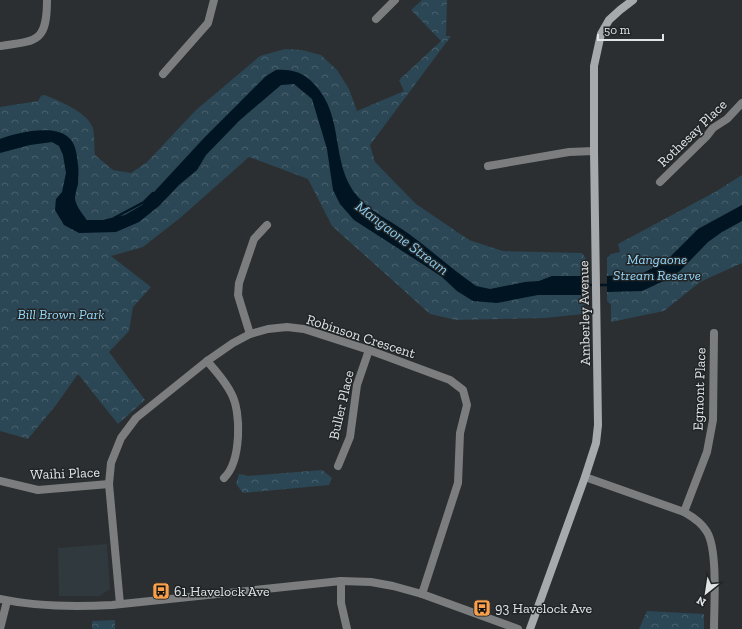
<svg xmlns="http://www.w3.org/2000/svg" width="742" height="629" font-family="'Zilla Slab',serif">
	<style>
		.built { fill: #30393e }
		.forest { fill: url(#forest-crowns) }
		.water { fill: #001521 }
		.lines { fill: none; stroke-linecap: round; stroke-linejoin: round }
		.stream { stroke: #001521; stroke-width: 2.5 }
		.street { stroke: #7b7d7e; stroke-width: 8 }
		.secondary { stroke: #a7aaac; stroke-width: 8 }
		.labels { text-anchor: middle; stroke-width: 3; stroke-linejoin: round; paint-order: stroke }
		.street-label { font-size: 14px; fill: #e1e4e5; stroke: #212527 }
		.park-label { font-size: 14px; font-style: italic; fill: #95d7f9; stroke: #212527 }
		.poi-label { font-size: 14px; fill: #e1e4e5; stroke: #212527; text-anchor: start }
		.water-label { font-size: 15px; font-style: italic; fill: #88caec; stroke: #212527 }
	</style>
	<defs>
		<pattern id="forest-crowns" width="20" height="18" patternUnits="userSpaceOnUse"><rect width="20" height="18" fill="#2b4654"/><path d="M2 6a3 3 0 1 1 6 0M12 15a3 3 0 1 1 6 0" fill="none" stroke="#49616c"/></pattern>
	</defs>
	<rect width="100%" height="100%" fill="#2b2f31"/>
	<polygon class="built" points="107,544 110,589 100,596 59,596 58,548"/>
	<g class="forest">
		<path d="M 422,0 L 447,0 L 446,36 L 451,36 L 370,145 L 375,162 L 416,204 L 469,240 L 503,251 L 582,253 L 586,259 L 586,303 L 583,306 L 583,314 L 545,318 L 456,320 L 430,314 L 332,226 L 308,179 L 249,157 L 180,218 L 143,247 L 111,256 L 151,287 L 133,307 L 129,331 L 109,352 L 145,400 L 118,424 L 78,374 L 56,405 L 28,439 L 0,431 L 0,107 L 38,101 L 41,96 L 45,95 C 59,101 85,111 92,126 C 95,131 94,148 95,155 L 113,170 L 131,173 L 147,162 L 196,110 L 260,56 L 285,49 L 302,50 L 321,55 L 337,70 L 349,89 L 357,111 L 404,91 L 399,80 L 441,41 L 411,10 Z"/>
		<polygon points="742,175 742,263 700,282 664,311 611,322 611,305 607,301 607,258 611,254 620,252 618,244 715,192"/>
		<polygon points="322,470 332,478 329,485 243,493 236,484 239,474 245,475 247,476"/>
		<polygon points="647,611 704,614 704,629 639,629"/>
		<polygon points="115,620 115,629 92,629 92,621"/>
	</g>
	<g class="water">
		<path d="M 276,70 C 291,69 303,72 314,84 C 346,117 329,164 358,197 C 373,214 392,221 409,234 C 432,251 453,270 476,286 L 490,289 L 525,282 L 539,281 L 552,276 L 585,276 L 585,295 L 538,295 L 497,303 L 473,301 L 457,291 L 442,277 L 424,265 L 354,220 L 340,204 L 333,190 L 327,149 L 312,99 L 294,84 L 281,85 L 240,120 L 206,155 L 197,170 L 179,185 L 159,206 L 139,222 L 116,232 L 79,233 L 64,225 L 55,210 L 56,199 L 62,192 L 66,173 L 63,155 L 59,146 L 52,142 L 30,145 L 0,153 L 0,139 C 16,133 53,124 68,137 C 76,143 77,156 78,165 C 79,171 78,178 78,184 C 77,188 75,194 75,199 C 76,206 83,215 87,220 L 102,220 L 125,215 L 142,205 L 204,138 L 266,76 Z"/>
		<polygon points="742,205 742,221 722,232 708,242 680,271 668,279 642,291 607,292 607,276 643,273 666,261 698,229"/>
	</g>
	<g class="lines">
		<g class="stream">
			<polyline points="114,218 144,202 153,193"/>
			<polyline points="583,285 610,285"/>
		</g>
		<g class="street">
			<polyline points="376,19 395,0"/>
			<path d="M 0,46 C 37,41 47,42 47,0"/>
			<polyline points="163,74 208,23 214,0"/>
			<polyline points="488,166 569,152 594,151"/>
			<polyline points="660,182 706,137 713,128 727,119 742,103"/>
			<polyline points="250,334 241,305 238,295 239,283 254,239 267,225"/>
			<path d="M 207,361 C 216,371 225,381 231,393 C 242,412 241,462 224,478"/>
			<polyline points="338,466 350,437 357,385 369,350"/>
			<path d="M 585,477 L 684,512 C 693,517 702,523 707,532 C 718,550 714,606 714,629"/>
			<polyline points="0,481 38,490 109,484"/>
			<polyline points="684,512 707,452 713,420 714,333"/>
			<polyline points="341,581 341,603 347,629"/>
			<path d="M 0,599 C 37,607 74,607 112,605 L 341,581 L 371,582 L 393,586 L 422,594 L 518,629"/>
			<polyline points="120,604 109,484 111,463 121,438 136,418 207,361 233,343 250,334 268,329 287,327 304,329 369,350 450,380 463,390 467,405 460,433 458,483 422,594"/>
			<polyline points="0,629 7,601"/>
		</g>
		<polyline class="secondary" points="530,629 585,477 596,443 598,425 594,151 594,66 601,34 609,20 620,10 633,0"/>
	</g>
	<defs>
		<symbol id="bus-square" viewBox="-11 -11 22 22"><rect x="-9" y="-9" width="18" height="18" rx="4" fill="#f9a04c" stroke="#212527"/><path d="M-5-6H5V4H4V6H2V4H-2V6H-4V4H-5ZM-3.5-4V0h7V-4ZM-3.5 1.2v1.5H-2V1.2ZM2 1.2v1.5H3.5V1.2Z" fill="#111"/></symbol>
	</defs>
	<g fill-rule="evenodd">
		<use href="#bus-square" x="151" y="581" width="20" height="20"/>
		<use href="#bus-square" x="472" y="598" width="20" height="20"/>
	</g>
	<g class="labels">
		<g class="street-label">
			<text transform="translate(692 133) rotate(-44)" y="5">Rothesay Place</text>
			<text transform="translate(584 313) rotate(-91)" y="5">Amberley Avenue</text>
			<text transform="translate(361 336) rotate(18)" y="5">Robinson Crescent</text>
			<text transform="translate(699 389) rotate(-88)" y="5">Egmont Place</text>
			<text transform="translate(341 405) rotate(-77)" y="5">Buller Place</text>
			<text transform="translate(65 473) rotate(-2)" y="5">Waihi Place</text>
		</g>
		<g class="park-label">
			<text x="657" y="264">Mangaone<tspan x="657" dy="16">Stream Reserve</tspan></text>
			<text x="61" y="319">Bill Brown Park</text>
		</g>
		<g class="poi-label">
			<text x="174" y="596">61 Havelock Ave</text>
			<text x="495" y="613">93 Havelock Ave</text>
		</g>
		<g class="water-label">
			<text transform="translate(402 238) rotate(37)" y="5">Mangaone Stream</text>
		</g>
	</g>
	<g transform="translate(706 593) rotate(210)" stroke="#212527" stroke-width="3" paint-order="stroke">
	<path d="M0-3L7 15L0 10L-7 15Z" fill="#e1e4e5"/>
	<text y="-6" font-size="11" font-weight="bold" text-anchor="middle" fill="#e1e4e5">N</text>
	</g>
	<path d="M598 34v6h65v-6" fill="none" stroke="#e1e4e5" stroke-width="2"/>
	<text x="604" y="34" font-size="12" fill="#e1e4e5" stroke="#212527" stroke-width="3" paint-order="stroke">50 m</text>
</svg>
